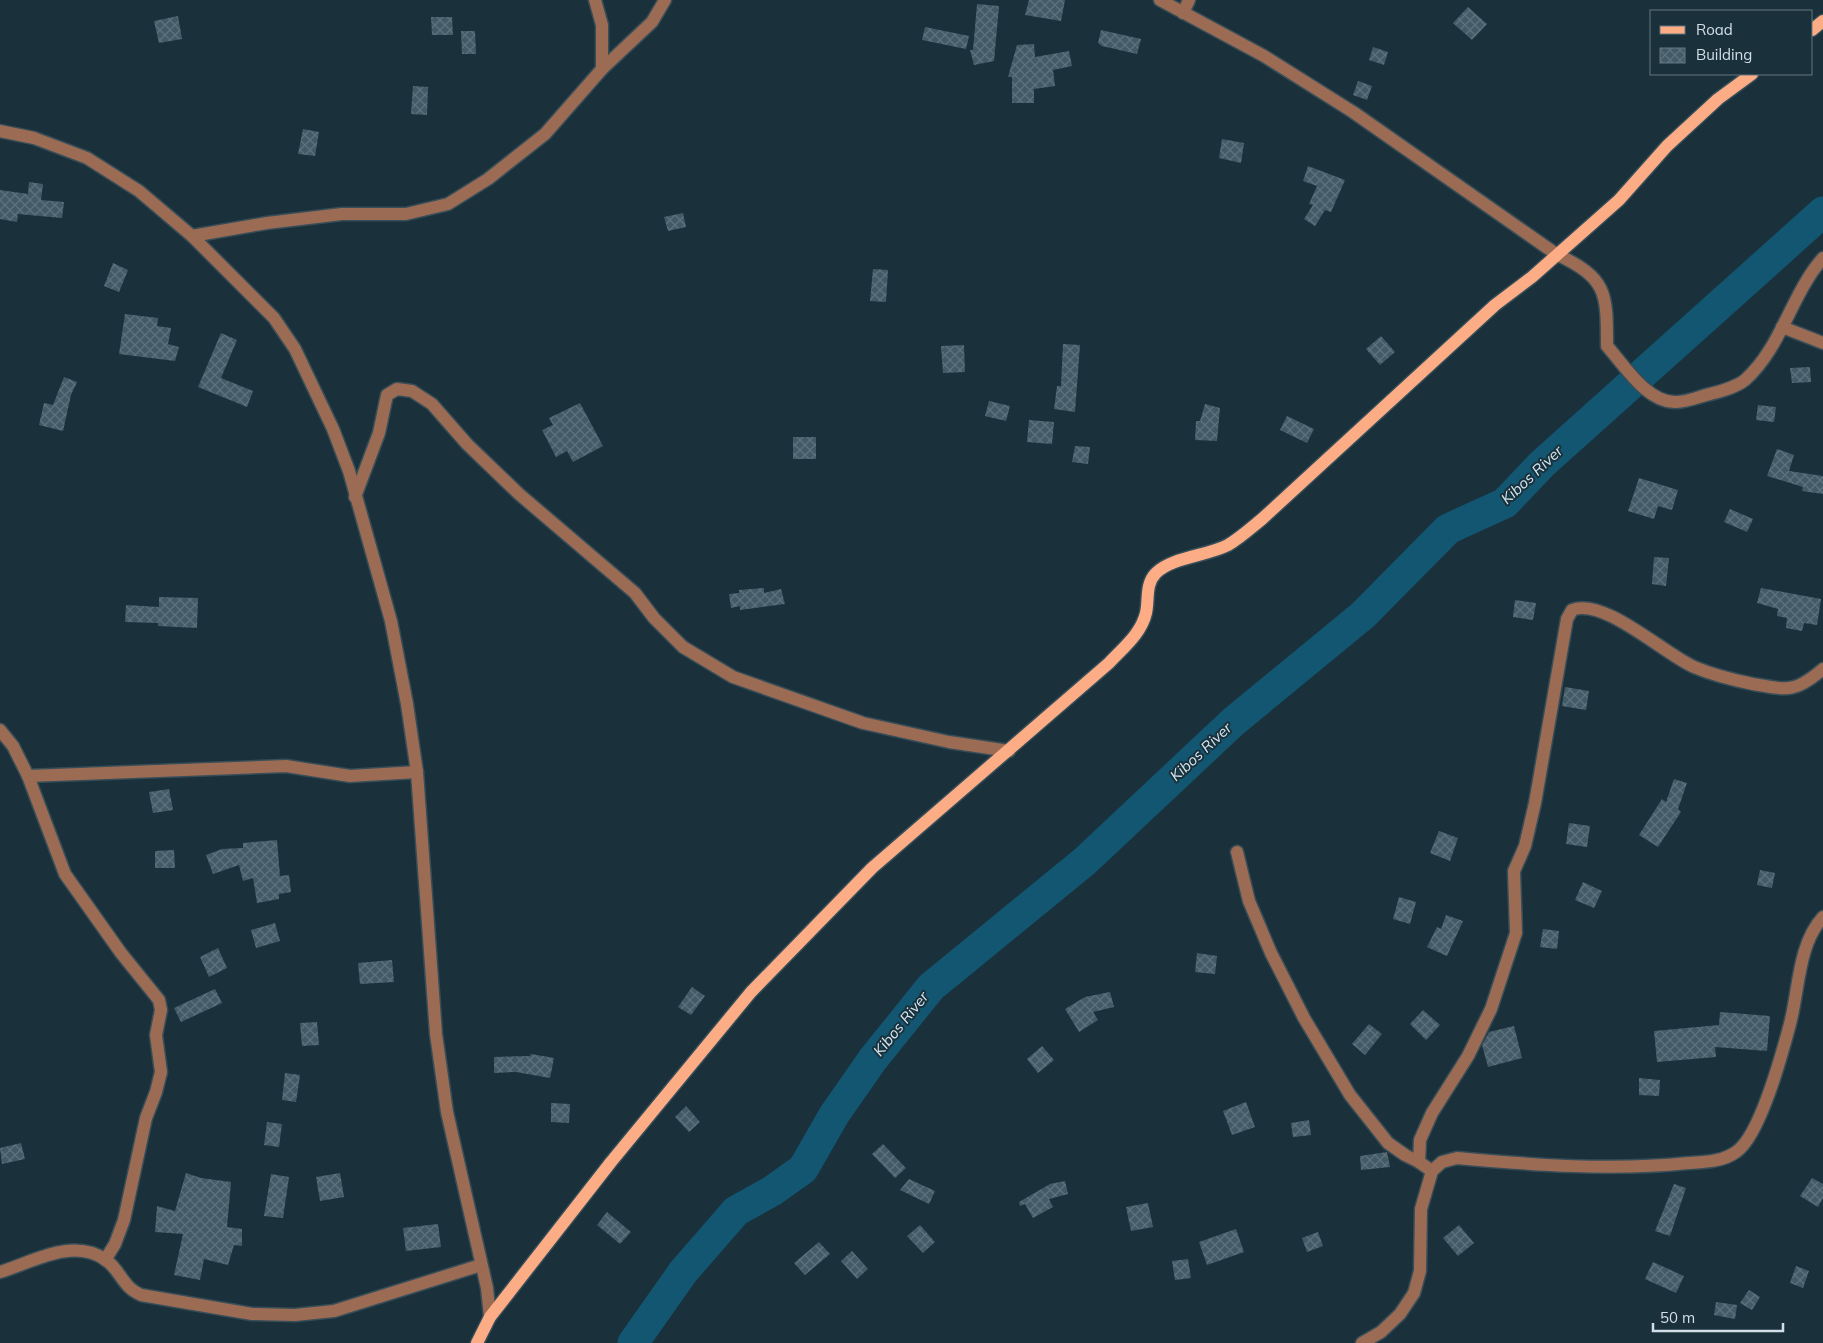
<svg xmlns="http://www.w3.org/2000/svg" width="1823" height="1343" font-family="Mulish,sans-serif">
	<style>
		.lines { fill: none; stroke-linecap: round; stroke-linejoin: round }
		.river { stroke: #125672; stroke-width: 31 }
		.building { fill: url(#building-cross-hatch) }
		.minor-casing { stroke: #374d57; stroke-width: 15 }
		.major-casing { stroke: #374d57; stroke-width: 15 }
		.minor { stroke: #9b6b54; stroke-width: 12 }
		.major { stroke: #fcad86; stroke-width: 12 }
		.labels { text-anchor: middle; stroke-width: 4; stroke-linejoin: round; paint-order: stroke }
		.water-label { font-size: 15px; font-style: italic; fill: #d4e8f2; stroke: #1a313c }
	</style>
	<defs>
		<pattern id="building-cross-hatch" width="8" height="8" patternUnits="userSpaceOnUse" patternTransform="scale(1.25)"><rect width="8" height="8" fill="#435b67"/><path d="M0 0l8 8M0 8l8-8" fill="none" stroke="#5d727d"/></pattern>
	</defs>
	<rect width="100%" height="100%" fill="#1a313c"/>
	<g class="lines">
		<polyline class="river" points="633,1343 683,1272 736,1211 772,1191 803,1169 834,1115 873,1059 931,987 1085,861 1233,722 1363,615 1448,529 1505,503 1542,464 1823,212"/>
	</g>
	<g class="building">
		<polygon points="1029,0 1065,0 1061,21 1025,15"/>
		<polygon points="977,4 999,6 994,61 974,65 970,50 973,50"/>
		<polygon points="1468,7 1487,24 1472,40 1453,23"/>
		<polygon points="178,16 182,39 159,43 154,21"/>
		<polygon points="431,17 452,17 453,35 432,35"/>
		<polygon points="925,27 969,36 966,49 922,40"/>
		<polygon points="1101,30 1141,39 1137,54 1102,46 1098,43"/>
		<polygon points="461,31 475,31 476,54 462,54"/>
		<polygon points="1034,44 1035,57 1069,51 1072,66 1053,70 1055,86 1034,89 1034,103 1012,103 1012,77 1008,77 1017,45"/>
		<polygon points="1373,47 1388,52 1384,65 1369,60"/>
		<polygon points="1358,81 1372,86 1367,100 1353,95"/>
		<polygon points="413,86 428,87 427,115 411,114"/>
		<polygon points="303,129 319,132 315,156 298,154"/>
		<polygon points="1222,139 1244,143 1241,163 1219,158"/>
		<polygon points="1308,166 1345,180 1331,212 1325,210 1315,226 1304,219 1313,205 1309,204 1317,186 1303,181"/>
		<polygon points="29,182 43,184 41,200 64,202 62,218 18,214 17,222 0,219 0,190 28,194"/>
		<polygon points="683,213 686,227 668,231 664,217"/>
		<polygon points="113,263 128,270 119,292 104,286"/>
		<polygon points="873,269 888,270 886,302 870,301"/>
		<polygon points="125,314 158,318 157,326 171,328 168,344 179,347 175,361 119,354"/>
		<polygon points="221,333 237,340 221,378 253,391 247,407 198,387"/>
		<polygon points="1381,336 1395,352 1380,365 1366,349"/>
		<polygon points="1063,344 1080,345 1075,412 1054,409 1057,386 1061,386"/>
		<polygon points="964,345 965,372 943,373 941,346"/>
		<polygon points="1810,367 1811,382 1792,383 1790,368"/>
		<polygon points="64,377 77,382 71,395 63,431 39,425 44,403 53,405"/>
		<polygon points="989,401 1010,406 1006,421 985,416"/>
		<polygon points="580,403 603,446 573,462 567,451 556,457 542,430 553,425 549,418"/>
		<polygon points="1205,404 1220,408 1217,441 1195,440 1196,421 1200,421"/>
		<polygon points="1758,405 1776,407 1774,422 1756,420"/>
		<polygon points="1287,416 1314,429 1307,443 1280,430"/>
		<polygon points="1029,420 1054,422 1052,444 1027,442"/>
		<rect x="793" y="437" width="23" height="22"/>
		<polygon points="1075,446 1090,447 1088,464 1072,462"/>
		<polygon points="1777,449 1794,455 1789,471 1823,476 1823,494 1802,491 1803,487 1767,476"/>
		<polygon points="1639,478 1678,490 1672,510 1658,506 1654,519 1628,511"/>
		<polygon points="1730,509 1753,519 1747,532 1724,522"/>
		<polygon points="1654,557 1669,558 1666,586 1652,584"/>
		<polygon points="764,588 764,593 781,589 785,604 740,610 740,606 731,608 729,594 739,593 739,590"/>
		<polygon points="1761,588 1821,599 1817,625 1804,623 1802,631 1786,628 1787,618 1777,616 1778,609 1757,603"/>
		<polygon points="159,597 198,598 197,628 158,626 158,623 125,622 126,605 159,607"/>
		<polygon points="1515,600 1536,603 1533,620 1513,617"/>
		<polygon points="1565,687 1589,691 1586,710 1562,706"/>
		<polygon points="1674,779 1687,783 1678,809 1681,812 1658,847 1639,835 1662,799 1666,802"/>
		<polygon points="169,789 173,810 153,813 149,792"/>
		<polygon points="1569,823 1590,826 1587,847 1566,844"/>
		<polygon points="1439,831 1458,838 1450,861 1430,853"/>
		<polygon points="277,840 280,876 289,875 291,892 279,894 279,899 257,903 253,878 243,881 239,865 213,874 206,855 222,849 243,848 243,843"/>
		<polygon points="174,850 175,868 155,868 155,851"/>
		<polygon points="1760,870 1775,873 1772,888 1757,885"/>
		<polygon points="1583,882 1602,891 1594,908 1575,900"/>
		<polygon points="1399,897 1416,902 1410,924 1393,919"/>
		<polygon points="1446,915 1463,921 1447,956 1427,947 1437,927 1441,929"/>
		<polygon points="275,923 280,941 256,948 251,930"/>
		<polygon points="1543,929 1559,931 1557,949 1540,947"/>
		<polygon points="218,948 227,968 209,977 200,957"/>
		<polygon points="1197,953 1217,956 1215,974 1195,972"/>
		<polygon points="392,960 394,982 360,984 358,963"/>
		<polygon points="692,987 705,996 691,1015 678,1007"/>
		<polygon points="215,989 222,1003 181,1022 174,1008"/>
		<polygon points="1110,992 1114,1007 1093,1012 1098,1020 1079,1032 1065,1009 1085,997"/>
		<polygon points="1423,1010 1440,1025 1426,1040 1410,1024"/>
		<polygon points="1720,1012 1770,1016 1767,1051 1715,1047 1716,1057 1657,1062 1654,1031 1719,1025"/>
		<polygon points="317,1022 319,1045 302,1046 300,1023"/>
		<polygon points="1369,1024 1382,1034 1365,1055 1352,1044"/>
		<polygon points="1514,1026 1522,1058 1488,1067 1482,1045 1489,1032"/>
		<polygon points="1042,1046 1054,1060 1038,1073 1027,1059"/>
		<polygon points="531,1054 554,1058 550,1078 516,1072 494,1073 494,1057 530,1056"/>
		<polygon points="285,1073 300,1075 296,1102 282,1100"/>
		<polygon points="1639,1078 1660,1080 1659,1096 1639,1095"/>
		<polygon points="1246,1102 1255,1127 1232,1135 1223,1111"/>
		<polygon points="551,1103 570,1104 569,1123 551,1122"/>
		<polygon points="686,1106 700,1122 689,1132 675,1117"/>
		<polygon points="1309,1120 1311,1135 1293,1137 1291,1123"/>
		<polygon points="267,1122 282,1124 279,1147 264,1145"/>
		<polygon points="21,1143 25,1159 2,1164 0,1148"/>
		<polygon points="883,1144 906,1168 895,1178 872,1154"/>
		<polygon points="1387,1152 1390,1167 1361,1170 1360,1156"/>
		<polygon points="186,1173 201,1178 231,1182 227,1227 242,1229 242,1246 234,1245 228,1265 204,1259 200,1280 174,1275 183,1234 155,1232 157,1206 175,1211"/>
		<polygon points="340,1173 344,1197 320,1201 316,1177"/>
		<polygon points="271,1174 289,1177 283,1218 264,1216"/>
		<polygon points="1812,1178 1823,1184 1823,1198 1818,1207 1800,1196"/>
		<polygon points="909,1179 935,1191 929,1204 900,1190"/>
		<polygon points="1065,1181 1068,1194 1049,1199 1053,1207 1033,1218 1025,1204 1020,1206 1019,1202 1050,1184"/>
		<polygon points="1674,1184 1686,1188 1670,1236 1655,1231"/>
		<polygon points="1148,1203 1153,1227 1131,1231 1126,1207"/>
		<polygon points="607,1212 631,1232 620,1244 597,1225"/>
		<polygon points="438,1224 441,1247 406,1251 403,1228"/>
		<polygon points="920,1225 935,1242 923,1253 907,1236"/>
		<polygon points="1459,1225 1474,1243 1458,1256 1443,1238"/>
		<polygon points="1236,1229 1244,1252 1207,1265 1199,1242"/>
		<polygon points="1318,1232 1323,1246 1307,1252 1302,1238"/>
		<polygon points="819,1242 830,1254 805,1275 794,1263"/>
		<polygon points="852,1251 868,1269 857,1279 841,1261"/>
		<polygon points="1188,1259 1191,1278 1175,1280 1172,1261"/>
		<polygon points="1653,1262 1684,1276 1676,1293 1645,1279"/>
		<polygon points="1796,1266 1809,1271 1803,1288 1790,1283"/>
		<polygon points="1749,1290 1760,1297 1752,1310 1740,1303"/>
		<polygon points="1716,1302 1737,1305 1735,1319 1714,1315"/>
	</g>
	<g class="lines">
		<defs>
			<g id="minor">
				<polyline points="595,0 602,25 602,69"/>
				<path d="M 1160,0 L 1264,56 L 1353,112 L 1556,254 C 1607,278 1607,292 1607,346 C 1624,365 1647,403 1676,402 C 1686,402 1696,398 1706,395 C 1718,392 1735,388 1745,380 C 1782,347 1791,294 1823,258"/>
				<polyline points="1183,13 1189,0"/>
				<polyline points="0,131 34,138 87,158 139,191 192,236 274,318 295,349 333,429 349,471 391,621 407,704 417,772 436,1034 447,1112 487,1288 490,1317"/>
				<polyline points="192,236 267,223 342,214 406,214 448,204 488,179 545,134 602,69 652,22 665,0"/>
				<polyline points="1782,327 1823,343"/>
				<polyline points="355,497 379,433 387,395 397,389 412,391 432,404 467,444 519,494 635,593 654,618 683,647 733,677 863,723 949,742 1009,751"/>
				<polyline points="0,730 13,746 28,776 65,874 121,953 159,1000 161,1010 156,1035 161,1072 156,1092 146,1118 124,1220 115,1244 105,1260"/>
				<polyline points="28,776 286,766 350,776 417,772"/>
				<polyline points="1237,852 1249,901 1271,953 1304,1018 1350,1095 1388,1143 1405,1155 1419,1162"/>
				<path d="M 1432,1171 L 1419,1162 L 1420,1140 L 1432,1113 L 1468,1056 L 1491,1009 L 1516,933 L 1514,871 L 1525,846 L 1535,803 L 1567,619 L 1572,610 C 1604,597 1664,654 1694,667 C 1713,675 1733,680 1753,684 C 1788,690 1795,693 1823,669"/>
				<path d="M 0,1272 C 33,1262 73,1237 106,1260 C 117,1268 120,1278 129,1287 C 132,1290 137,1293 141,1295 L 252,1314 L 295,1315 L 334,1311 L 481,1265"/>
				<path d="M 1362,1343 L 1381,1332 L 1400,1314 L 1414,1293 L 1420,1271 L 1421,1209 L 1432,1171 L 1442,1162 L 1457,1158 C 1534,1165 1611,1171 1688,1163 C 1704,1162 1722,1162 1736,1152 C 1760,1136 1782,1054 1790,1024 C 1799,990 1798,944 1823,917"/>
			</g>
			<g id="major">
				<polyline points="1812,30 1823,21"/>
				<path d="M 477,1343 L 490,1317 L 611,1162 L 751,992 L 872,868 L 1109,663 C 1123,648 1141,634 1146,613 C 1149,600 1145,584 1156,573 C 1172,557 1207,556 1228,545 C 1240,538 1251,528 1262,519 L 1495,305 L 1532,277 L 1619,200 L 1667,146 L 1718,99 L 1752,74"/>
			</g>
		</defs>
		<use href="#minor" class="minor-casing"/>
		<use href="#major" class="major-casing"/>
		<use href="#minor" class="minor"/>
		<use href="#major" class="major"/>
	</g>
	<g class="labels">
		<g class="water-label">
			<text transform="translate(1532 475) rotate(-43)" y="5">Kibos River</text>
			<text transform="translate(1201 752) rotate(-43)" y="5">Kibos River</text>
			<text transform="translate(901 1024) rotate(-51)" y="5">Kibos River</text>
		</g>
	</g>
	<rect x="1650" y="10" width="162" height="65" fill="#1a313c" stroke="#647780"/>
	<rect x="1660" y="26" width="25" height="8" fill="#fcad86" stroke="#647780"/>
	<text x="1696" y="35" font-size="15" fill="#d2dfe7">Road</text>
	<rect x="1660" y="48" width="25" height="15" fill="url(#building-cross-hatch)" stroke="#647780"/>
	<text x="1696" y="60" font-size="15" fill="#d2dfe7">Building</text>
	<path d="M1653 1323v8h130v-8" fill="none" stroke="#d2dfe7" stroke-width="2.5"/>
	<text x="1660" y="1323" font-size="15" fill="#d2dfe7" stroke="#1a313c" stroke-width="4" paint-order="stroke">50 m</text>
</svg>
